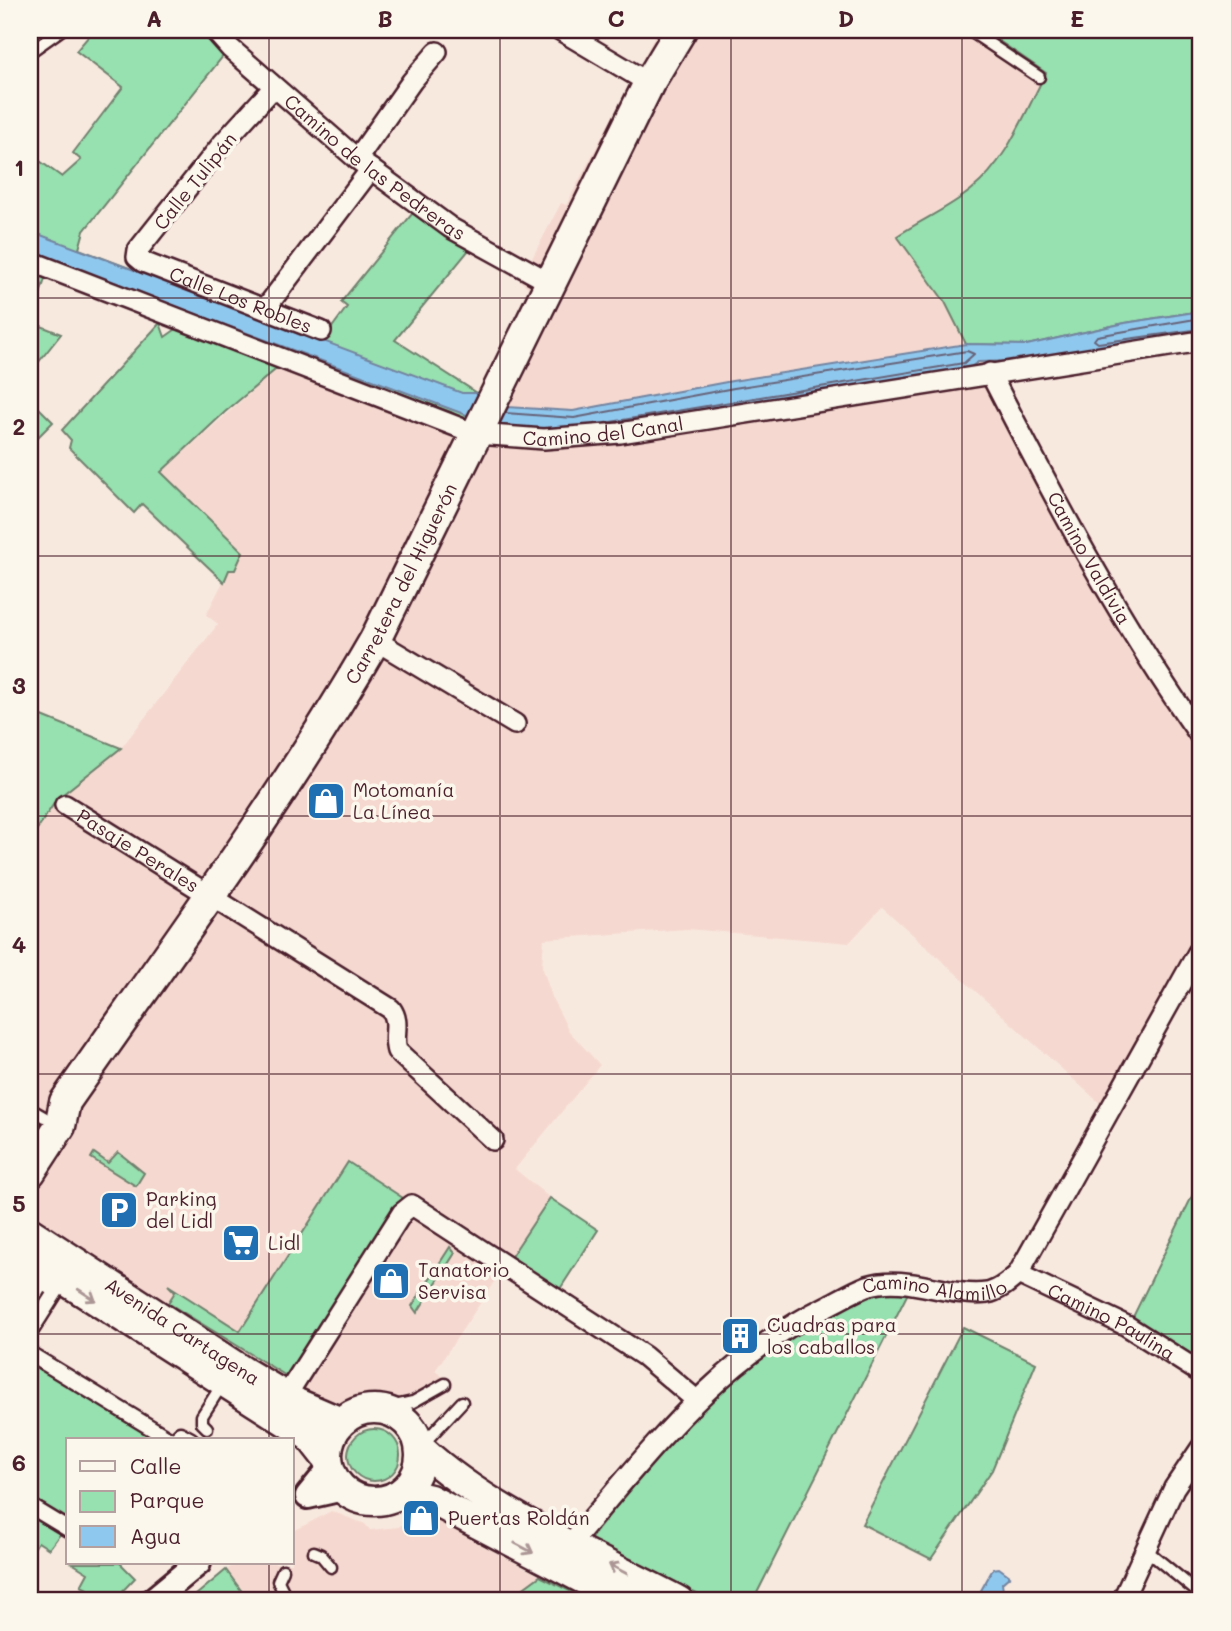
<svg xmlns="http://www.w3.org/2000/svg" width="1231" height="1631" font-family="Mali,sans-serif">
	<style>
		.built { fill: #f5d9d0 }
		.green { fill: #97e0af; stroke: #70806d; stroke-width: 2 }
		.water { fill: #8fc8ee; stroke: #7384a0; stroke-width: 2 }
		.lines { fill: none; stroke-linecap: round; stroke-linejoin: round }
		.shore { stroke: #666379; stroke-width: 2 }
		.service-casing { stroke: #4a1f2b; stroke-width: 15 }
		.pedestrian-casing { stroke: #4a1f2b; stroke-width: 19 }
		.minor-casing { stroke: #4a1f2b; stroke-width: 24 }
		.tertiary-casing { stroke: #4a1f2b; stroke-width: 30 }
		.secondary-casing { stroke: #4a1f2b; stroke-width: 33 }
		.primary-casing { stroke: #4a1f2b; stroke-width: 35 }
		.service { stroke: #fbf7ec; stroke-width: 10 }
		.pedestrian { stroke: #fbf7ec; stroke-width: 14 }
		.minor { stroke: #fbf7ec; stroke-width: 19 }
		.tertiary { stroke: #fbf7ec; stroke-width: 24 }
		.secondary { stroke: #fbf7ec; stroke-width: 28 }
		.primary { stroke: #fbf7ec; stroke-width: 30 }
		.oneway { stroke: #ab9695 }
		.grid { fill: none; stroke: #4a1f2b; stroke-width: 2; stroke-opacity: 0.55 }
		.labels { text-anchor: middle; stroke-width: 7; stroke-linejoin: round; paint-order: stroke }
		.street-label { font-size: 19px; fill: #4a1f2b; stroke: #fbf7ec }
		.poi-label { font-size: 19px; fill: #4a1f2b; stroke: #fbf7ec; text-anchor: start }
		.neatline { fill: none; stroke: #4a1f2b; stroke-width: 2.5 }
		.grid-label { font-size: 23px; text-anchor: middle; font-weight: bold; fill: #4a1f2b }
	</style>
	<rect width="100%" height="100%" fill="#f8e9df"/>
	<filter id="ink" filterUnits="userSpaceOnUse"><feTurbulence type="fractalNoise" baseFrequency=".0143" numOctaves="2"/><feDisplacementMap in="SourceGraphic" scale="14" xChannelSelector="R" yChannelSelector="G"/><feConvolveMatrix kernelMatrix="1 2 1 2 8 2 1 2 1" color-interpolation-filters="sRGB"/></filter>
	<g filter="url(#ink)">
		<g class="built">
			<polygon points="658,30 1201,30 1010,141 987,175 970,191 930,215 945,302 966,344 981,344 987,381 1166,699 1201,750 1201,933 1104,1107 882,907 849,943 687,929 544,939 542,966 553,1000 569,1031 600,1065 515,1169 550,1198 435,1371 448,1380 445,1384 430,1395 381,1409 367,1409 341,1422 30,1232 30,840 57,799 121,748 218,624 206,615 229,570 243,552 161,473 281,365 286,351 451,412 462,421 530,289 520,281 561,203 566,205"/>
			<polygon points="331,1511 365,1524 370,1530 398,1527 422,1513 540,1576 506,1601 249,1601 226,1570 237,1563 292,1563 292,1532"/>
		</g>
		<g class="green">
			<polygon points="94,30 206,30 227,51 84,231 79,249 322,341 347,307 341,302 416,209 473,245 395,340 477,393 466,421 451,412 30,256 30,154 62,177 81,160 73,153 123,87 76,51"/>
			<path d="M 983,30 L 1201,30 L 1201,311 L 1125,323 L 1027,345 L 966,344 L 945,302 L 897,236 C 921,220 949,208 971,190 C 1007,162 1025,112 1046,73 Z"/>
			<polygon points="46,276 31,322 61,334 30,373 30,279"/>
			<polygon points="160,323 165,337 179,327 281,365 225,412 161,472 243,552 235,570 229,570 224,582 142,504 134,513 69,448 71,440 62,430"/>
			<polygon points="30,399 53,422 30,445"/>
			<polygon points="30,711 121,748 57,799 30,840"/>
			<polygon points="118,1152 144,1173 136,1186 91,1158 94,1153 108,1163"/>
			<polygon points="348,1162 403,1198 288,1377 168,1303 175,1292 168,1285 240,1331"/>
			<polygon points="1201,1178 1201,1363 1131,1321"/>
			<polygon points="550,1198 598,1230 560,1289 510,1258"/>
			<polygon points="450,1247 455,1253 417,1313 412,1306"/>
			<path d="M 888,1290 L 909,1291 L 753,1601 L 711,1601 L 589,1541 C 638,1478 689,1413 750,1361 C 784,1332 845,1302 888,1290 Z"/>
			<polygon points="963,1327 1036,1363 992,1470 931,1559 862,1524"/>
			<polygon points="30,1354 171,1440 68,1440 68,1529 30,1506"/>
			<circle cx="374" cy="1455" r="26"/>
			<polygon points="30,1514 61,1533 49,1549 38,1542 30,1555"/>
			<polygon points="72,1563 120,1563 135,1578 113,1601 81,1586 88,1573"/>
			<polygon points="226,1570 249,1601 189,1601 190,1600"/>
			<polygon points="540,1576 590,1601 506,1601"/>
		</g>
		<g class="water">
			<polygon points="30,231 462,393 477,393 507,407 573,411 732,381 966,344 1027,345 1125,323 1201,311 1201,336 1018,361 978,362 966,370 556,434 496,426 30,252"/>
			<polygon points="999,1568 1010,1576 1002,1583 1003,1590 991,1601 980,1599 979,1594 993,1569"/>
		</g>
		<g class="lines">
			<g class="shore">
				<polyline points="1201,318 1097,336 1094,340 1098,343 1201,329"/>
				<polyline points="505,413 574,418 734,388 967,351 974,354 964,363 605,423"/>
			</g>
			<defs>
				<g id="service">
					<polyline points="969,30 1039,77"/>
					<polyline points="30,52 61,30"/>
					<polyline points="30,1109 44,1117"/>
					<polyline points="381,1409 413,1402 445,1384"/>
					<polyline points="207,1428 202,1423 202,1416 223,1383"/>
					<polyline points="422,1445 462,1402"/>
					<polyline points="1145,1549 1201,1595"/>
					<polyline points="314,1552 321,1555 331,1567"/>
					<polyline points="283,1570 278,1581 287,1599"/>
				</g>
				<g id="pedestrian">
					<polyline points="30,1302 42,1282 56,1291 30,1332"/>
					<polyline points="30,1354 171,1440"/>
					<polyline points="176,1440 180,1434 191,1440"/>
					<polyline points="30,1506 68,1529"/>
				</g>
				<g id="minor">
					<path id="s1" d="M 214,30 L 230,48 L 357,159 L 451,228 L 551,283"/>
					<polyline points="560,30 649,83"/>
					<path id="s2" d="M 274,87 L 223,143 L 138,250 L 137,257 L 143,262 L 321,331"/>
					<polyline points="357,159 412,81 437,52"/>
					<path id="s3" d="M 30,261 L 476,434 L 544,439 L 620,433 L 1201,341"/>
					<polyline points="265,309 371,169"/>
					<path id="s4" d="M 990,373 C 1054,498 1120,623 1201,737"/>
					<polyline points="375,640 515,724"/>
					<path id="s5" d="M 65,805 L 391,1009 C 401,1023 392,1035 397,1051 L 493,1140"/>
					<path id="s6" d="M 1018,1274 L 1127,1326 L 1201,1373"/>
					<polyline points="286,1396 402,1213 412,1205 644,1356 695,1399"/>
					<path id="s7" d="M 570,1544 C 651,1451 716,1360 829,1305 C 841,1299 854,1291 867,1286 C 907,1273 947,1298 987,1293 C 999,1291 1010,1281 1018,1274 L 1201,947"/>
					<polyline points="1122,1601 1174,1488 1201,1448"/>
				</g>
				<g id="tertiary">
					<polyline points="330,1469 308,1496 343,1488"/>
					<polyline points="152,1601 198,1563"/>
				</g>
				<g id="secondary">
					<path id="s8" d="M 30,1232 L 243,1371 L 297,1403 L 341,1422"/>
					<polyline points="30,1258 310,1437 328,1460"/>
					<circle cx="374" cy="1455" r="46"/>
					<path d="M 420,1448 C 490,1513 594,1556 679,1601"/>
					<polyline points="395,1496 413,1495 430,1499 625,1601"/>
				</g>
				<g id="primary">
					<path id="s9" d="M 30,1172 L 60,1126 L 65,1102 C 171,950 282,801 375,640 L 649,83 L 681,30"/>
				</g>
			</defs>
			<use href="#service" class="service-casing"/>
			<use href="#pedestrian" class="pedestrian-casing"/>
			<use href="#minor" class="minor-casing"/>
			<use href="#tertiary" class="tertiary-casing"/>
			<use href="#secondary" class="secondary-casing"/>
			<use href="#primary" class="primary-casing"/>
			<use href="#service" class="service"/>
			<use href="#pedestrian" class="pedestrian"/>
			<use href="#minor" class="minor"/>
			<use href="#tertiary" class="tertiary"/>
			<use href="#secondary" class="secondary"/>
			<use href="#primary" class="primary"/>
		</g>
		<defs><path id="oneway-shaft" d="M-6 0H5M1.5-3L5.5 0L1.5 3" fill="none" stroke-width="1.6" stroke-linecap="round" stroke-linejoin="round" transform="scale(1.75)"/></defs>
		<g class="oneway">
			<use href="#oneway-shaft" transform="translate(87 1295) rotate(33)"/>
			<use href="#oneway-shaft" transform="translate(524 1548) rotate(28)"/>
			<use href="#oneway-shaft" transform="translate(618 1569) rotate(-152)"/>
		</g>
	</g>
	<path class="grid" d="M 269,30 L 269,1440M 500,30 L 500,1601M 731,30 L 731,1601M 962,30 L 962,1601M 30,298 L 1201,298M 30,556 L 1201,556M 30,816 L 1201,816M 30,1074 L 1201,1074M 30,1334 L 1201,1334M 269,1563 L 269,1601"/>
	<defs>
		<symbol id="shop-square" viewBox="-11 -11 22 22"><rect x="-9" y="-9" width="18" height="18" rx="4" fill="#1f6fb2" stroke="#fbf7ec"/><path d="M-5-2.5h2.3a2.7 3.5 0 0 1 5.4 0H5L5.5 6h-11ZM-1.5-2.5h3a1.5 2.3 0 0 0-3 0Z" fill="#fff"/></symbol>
		<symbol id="parking-square" viewBox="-11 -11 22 22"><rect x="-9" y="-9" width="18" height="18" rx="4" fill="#1f6fb2" stroke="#fbf7ec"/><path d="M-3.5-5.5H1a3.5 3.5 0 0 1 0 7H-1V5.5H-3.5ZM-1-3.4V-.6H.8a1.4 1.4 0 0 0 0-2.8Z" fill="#fff"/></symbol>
		<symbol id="supermarket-square" viewBox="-11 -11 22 22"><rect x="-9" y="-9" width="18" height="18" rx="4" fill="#1f6fb2" stroke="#fbf7ec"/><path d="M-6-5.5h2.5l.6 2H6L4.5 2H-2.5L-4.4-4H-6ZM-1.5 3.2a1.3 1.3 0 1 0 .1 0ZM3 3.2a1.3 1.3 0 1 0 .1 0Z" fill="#fff"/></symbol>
		<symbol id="building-square" viewBox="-11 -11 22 22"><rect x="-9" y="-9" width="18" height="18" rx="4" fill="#1f6fb2" stroke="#fbf7ec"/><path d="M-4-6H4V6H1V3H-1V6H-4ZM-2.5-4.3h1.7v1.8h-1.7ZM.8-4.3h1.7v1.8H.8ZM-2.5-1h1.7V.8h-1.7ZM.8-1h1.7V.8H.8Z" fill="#fff"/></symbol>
	</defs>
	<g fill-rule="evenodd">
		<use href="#shop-square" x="304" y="779" width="44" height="44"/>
		<use href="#parking-square" x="97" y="1188" width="44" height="44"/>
		<use href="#supermarket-square" x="219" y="1221" width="44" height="44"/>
		<use href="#shop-square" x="369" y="1259" width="44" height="44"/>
		<use href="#building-square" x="718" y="1314" width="44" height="44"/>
		<use href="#shop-square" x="399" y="1496" width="44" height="44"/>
	</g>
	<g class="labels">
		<g class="street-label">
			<text dy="7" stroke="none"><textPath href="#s1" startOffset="212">Camino de las Pedreras</textPath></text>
			<text transform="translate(195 181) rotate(-51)" y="7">Calle Tulipán</text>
			<text dy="7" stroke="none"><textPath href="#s2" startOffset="332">Calle Los Robles</textPath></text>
			<text dy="7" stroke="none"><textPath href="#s3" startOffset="606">Camino del Canal</textPath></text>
			<text dy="7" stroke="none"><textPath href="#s4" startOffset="210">Camino Valdivia</textPath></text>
			<text dy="7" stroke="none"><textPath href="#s9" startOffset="698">Carretera del Higuerón</textPath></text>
			<text dy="7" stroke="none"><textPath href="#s5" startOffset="86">Pasaje Perales</textPath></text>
			<text dy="7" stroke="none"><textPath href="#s7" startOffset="466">Camino Alamillo</textPath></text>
			<text dy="7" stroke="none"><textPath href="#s6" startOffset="105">Camino Paulina</textPath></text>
			<text dy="7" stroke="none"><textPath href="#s8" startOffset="182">Avenida Cartagena</textPath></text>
		</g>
		<g class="poi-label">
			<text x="353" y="797">Motomanía<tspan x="353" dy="22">La Línea</tspan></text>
			<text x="146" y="1206">Parking<tspan x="146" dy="22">del Lidl</tspan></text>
			<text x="268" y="1250">Lidl</text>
			<text x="418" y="1277">Tanatorio<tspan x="418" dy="22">Servisa</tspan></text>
			<text x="767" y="1332">Cuadras para<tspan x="767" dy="22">los caballos</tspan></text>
			<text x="448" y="1525">Puertas Roldán</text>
		</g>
	</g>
	<rect width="1231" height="1631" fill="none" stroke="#fbf7ec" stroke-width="77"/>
	<rect x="66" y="1438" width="228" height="126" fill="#fbf7ec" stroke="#b4a19f" stroke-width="2"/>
	<rect x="80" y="1461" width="35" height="10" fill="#fbf7ec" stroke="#b4a19f" stroke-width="2"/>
	<text x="130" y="1474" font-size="21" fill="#4a1f2b">Calle</text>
	<rect x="80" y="1491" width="35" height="21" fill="#97e0af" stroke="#b4a19f" stroke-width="2"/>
	<text x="130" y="1508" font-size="21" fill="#4a1f2b">Parque</text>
	<rect x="80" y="1526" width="35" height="21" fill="#8fc8ee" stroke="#b4a19f" stroke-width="2"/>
	<text x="130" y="1544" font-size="21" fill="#4a1f2b">Agua</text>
	<rect x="38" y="38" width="1154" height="1554" class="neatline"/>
	<g class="grid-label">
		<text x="154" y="27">A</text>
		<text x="385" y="27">B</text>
		<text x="616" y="27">C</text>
		<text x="846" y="27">D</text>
		<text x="1077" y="27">E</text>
		<text x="19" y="176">1</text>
		<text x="19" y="435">2</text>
		<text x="19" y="694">3</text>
		<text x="19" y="953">4</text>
		<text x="19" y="1212">5</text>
		<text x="19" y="1471">6</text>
	</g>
</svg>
